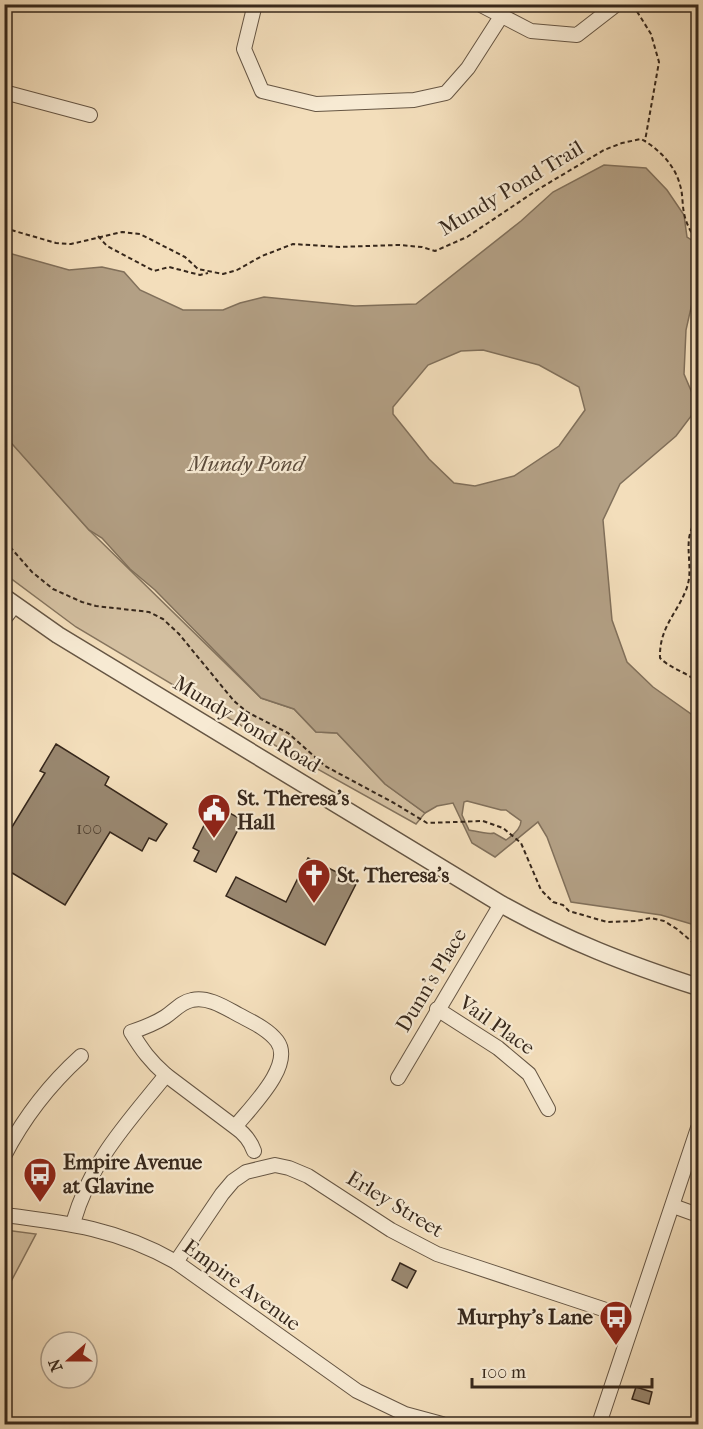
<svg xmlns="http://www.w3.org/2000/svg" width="703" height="1429" font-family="'IM FELL French Canon',serif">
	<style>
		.green { fill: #d3bfa0; stroke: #85745e; stroke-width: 1.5 }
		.water { fill: #b3a085; stroke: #81705b; stroke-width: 1.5; fill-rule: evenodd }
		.building { fill: #99876f; stroke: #37281c; stroke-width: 1.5 }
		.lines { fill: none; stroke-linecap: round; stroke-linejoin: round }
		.minor-casing { stroke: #665644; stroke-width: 16 }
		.tertiary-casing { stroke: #665644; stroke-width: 19 }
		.path { stroke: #37281c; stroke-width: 2; stroke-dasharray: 4.5 3; stroke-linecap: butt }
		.minor { stroke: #f7ead3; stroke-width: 14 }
		.tertiary { stroke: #f7ead3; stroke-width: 16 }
		.labels { text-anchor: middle; stroke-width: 4.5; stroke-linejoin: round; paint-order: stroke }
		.number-label { font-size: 18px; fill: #504031 }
		.street-label { font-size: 21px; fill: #37281c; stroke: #f7ead3 }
		.poi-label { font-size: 21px; font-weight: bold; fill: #37281c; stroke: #f7ead3; text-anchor: start }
		.water-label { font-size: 22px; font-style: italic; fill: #5c4c3c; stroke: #f7ead3 }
	</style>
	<rect width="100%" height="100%" fill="#f3debb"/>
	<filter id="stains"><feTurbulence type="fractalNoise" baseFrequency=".00333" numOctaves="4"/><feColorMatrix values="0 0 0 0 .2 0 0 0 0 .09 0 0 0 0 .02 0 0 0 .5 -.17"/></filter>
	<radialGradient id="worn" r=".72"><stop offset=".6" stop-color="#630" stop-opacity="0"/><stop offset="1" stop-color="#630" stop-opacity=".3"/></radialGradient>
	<g class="green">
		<polygon points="4,434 89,530 261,698 294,709 316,732 337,733 385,784 425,813 416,824 262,738 76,627 5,574"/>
		<polygon points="5,1230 36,1234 5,1293 4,1230"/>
	</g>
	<path class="water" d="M 604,165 L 646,168 L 667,190 L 684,215 L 687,237 L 693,241 L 695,290 L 686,330 L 684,374 L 698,407 L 676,436 L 620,484 L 603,520 L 612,620 L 627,662 L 653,687 L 698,719 L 698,926 L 661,915 L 571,902 L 547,837 L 538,822 L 495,857 L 472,843 L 453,803 L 437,806 L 425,813 L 385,784 L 337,733 L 316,732 L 294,709 L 261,698 L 155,590 L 130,569 L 102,538 L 89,530 L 5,436 L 5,252 L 69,270 L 102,267 L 124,272 L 140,290 L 183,310 L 223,310 L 240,303 L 264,297 L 355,306 L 416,304 L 521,221 L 553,192 ZM 483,350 L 539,365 L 579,387 L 585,410 L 559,446 L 514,476 L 475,486 L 454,483 L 429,459 L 393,414 L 393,407 L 428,365 L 461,351 ZM 467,801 L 501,810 L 506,810 L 521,821 C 521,829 512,836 506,840 L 494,833 C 489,835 475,831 469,830 L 462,815 L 464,802 Z"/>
	<g class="building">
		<polygon points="56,744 109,777 105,785 167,824 156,841 149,838 142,851 110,832 65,905 4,868 4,840 45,773 40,771"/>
		<polygon points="214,805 243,820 216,872 194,861 199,851 193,848"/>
		<polygon points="308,858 357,882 325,945 226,896 236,877 286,902"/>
		<polygon points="400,1263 416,1271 407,1288 392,1280"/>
		<polygon points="636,1387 652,1392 649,1404 632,1399"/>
	</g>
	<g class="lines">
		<defs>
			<g id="minor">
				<polyline points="255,4 244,49 262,91 316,104 414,100 446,93 468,68 502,15"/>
				<polyline points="479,4 531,31 577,35 617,4"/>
				<polyline points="4,92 90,115"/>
				<polyline points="4,619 15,605"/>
				<polyline points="437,1009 498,1048 529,1074 548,1109"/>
				<polyline points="398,1078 501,904"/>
				<path d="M 235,1127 C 250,1108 295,1065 277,1041 C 268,1029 252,1022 239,1015 C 226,1008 208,996 192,1000 C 181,1002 174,1011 165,1017 C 154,1024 143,1028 131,1032 C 142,1050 150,1061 166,1075 L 235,1127 C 244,1133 250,1140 254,1151"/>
				<path d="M 4,1156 C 24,1117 49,1085 81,1056"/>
				<polyline points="673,1206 698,1215"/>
				<path d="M 4,1215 C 69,1223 118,1229 176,1262 L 357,1391 L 405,1414 L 442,1424"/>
				<path d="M 73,1223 C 92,1159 125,1126 166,1075"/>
				<polyline points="176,1262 222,1194 233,1181 246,1172 275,1165 289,1168 308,1176 391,1230 437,1254 633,1319"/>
				<polyline points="599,1424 698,1128"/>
			</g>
			<path id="tertiary" d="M 4,597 L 58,635 L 501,904 C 567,941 627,964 698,987"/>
		</defs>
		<use href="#minor" class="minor-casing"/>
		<use href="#tertiary" class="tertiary-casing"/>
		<g class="path">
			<polyline points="633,5 651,34 659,62 645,141"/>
			<path d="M 4,228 L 56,243 L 71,244 L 122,232 L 140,234 L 185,257 L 198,269 L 223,274 L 237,270 L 262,256 L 293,244 L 339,247 L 399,245 L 422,247 L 435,251 L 467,237 L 537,190 L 604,150 L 622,143 L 641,139 C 658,148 675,165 680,185 C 683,194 682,204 684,213 C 686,224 692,234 698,243"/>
			<polyline points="98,236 107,246 154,271 169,267 200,275 208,273"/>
			<path d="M 698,513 C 695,521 690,530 689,539 C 687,556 693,573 686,590 C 676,615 659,628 660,658 C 671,669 686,672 698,682"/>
			<polyline points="4,533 11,548 32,572 53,589 82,602 96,606 149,612 163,619 179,634 234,701 247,712 288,733 325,766 394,803 427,823 483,821 503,828 521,843 541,890 553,902 563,905 569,911 607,922 636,921 651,918 664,921 677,929 698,947"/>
		</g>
		<use href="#minor" class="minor"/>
		<use href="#tertiary" class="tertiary"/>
	</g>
	<defs>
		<symbol id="civic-pin" viewBox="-11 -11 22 30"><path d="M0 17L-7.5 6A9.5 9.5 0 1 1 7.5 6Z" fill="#8f2418" stroke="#f7ead3"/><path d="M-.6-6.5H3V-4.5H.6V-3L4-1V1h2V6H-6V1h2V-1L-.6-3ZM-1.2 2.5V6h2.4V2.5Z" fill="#fff"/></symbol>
		<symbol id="church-pin" viewBox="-11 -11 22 30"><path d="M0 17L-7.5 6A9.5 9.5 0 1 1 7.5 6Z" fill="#8f2418" stroke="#f7ead3"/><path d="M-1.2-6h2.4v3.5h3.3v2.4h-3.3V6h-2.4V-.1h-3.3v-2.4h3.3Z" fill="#fff"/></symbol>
		<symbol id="bus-pin" viewBox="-11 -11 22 30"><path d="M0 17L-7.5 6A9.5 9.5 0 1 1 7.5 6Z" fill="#8f2418" stroke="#f7ead3"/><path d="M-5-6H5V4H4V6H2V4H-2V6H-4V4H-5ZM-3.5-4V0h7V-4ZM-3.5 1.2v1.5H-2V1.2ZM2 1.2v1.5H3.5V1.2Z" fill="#fff"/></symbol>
	</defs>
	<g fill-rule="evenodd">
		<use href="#civic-pin" x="195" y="791" width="38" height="52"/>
		<use href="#church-pin" x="295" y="856" width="38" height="52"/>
		<use href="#bus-pin" x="21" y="1155" width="38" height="52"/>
		<use href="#bus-pin" x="597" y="1298" width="38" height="52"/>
	</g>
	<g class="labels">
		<g class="number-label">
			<text x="89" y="834">100</text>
		</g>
		<g class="street-label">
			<text transform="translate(511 188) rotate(-31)" y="7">Mundy Pond Trail</text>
			<text transform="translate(247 724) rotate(31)" y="7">Mundy Pond Road</text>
			<text transform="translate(431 980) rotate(-59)" y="7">Dunn's Place</text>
			<text transform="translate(497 1025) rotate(35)" y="7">Vail Place</text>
			<text transform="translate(395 1204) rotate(31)" y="7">Erley Street</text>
			<text transform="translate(242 1285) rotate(36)" y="7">Empire Avenue</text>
		</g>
		<g class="poi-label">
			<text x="237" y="805">St. Theresa's<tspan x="237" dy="24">Hall</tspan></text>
			<text x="337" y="882">St. Theresa's</text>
			<text x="63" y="1169">Empire Avenue<tspan x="63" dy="24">at Glavine</tspan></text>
			<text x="593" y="1324" text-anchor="end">Murphy's Lane</text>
		</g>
		<g class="water-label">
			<text x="246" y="471">Mundy Pond</text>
		</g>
	</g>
	<rect width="703" height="1429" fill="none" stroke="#f3debb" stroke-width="24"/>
	<rect x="6" y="6" width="691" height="1417" fill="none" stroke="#37281c" stroke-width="3"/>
	<rect x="12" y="12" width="679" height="1405" fill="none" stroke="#37281c" stroke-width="1.5"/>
	<g transform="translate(69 1360) rotate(249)"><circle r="28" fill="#f7ead3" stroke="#aa9c8a" stroke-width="1.5"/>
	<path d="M0-4.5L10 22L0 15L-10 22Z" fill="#8f2418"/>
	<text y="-9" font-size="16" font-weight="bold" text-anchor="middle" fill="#37281c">N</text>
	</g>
	<path d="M472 1378v9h180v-9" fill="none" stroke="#37281c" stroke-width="3"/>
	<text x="481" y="1378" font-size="18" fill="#37281c" stroke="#f7ead3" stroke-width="4.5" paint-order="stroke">100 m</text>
	<rect width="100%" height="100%" filter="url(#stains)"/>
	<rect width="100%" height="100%" fill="url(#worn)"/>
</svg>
